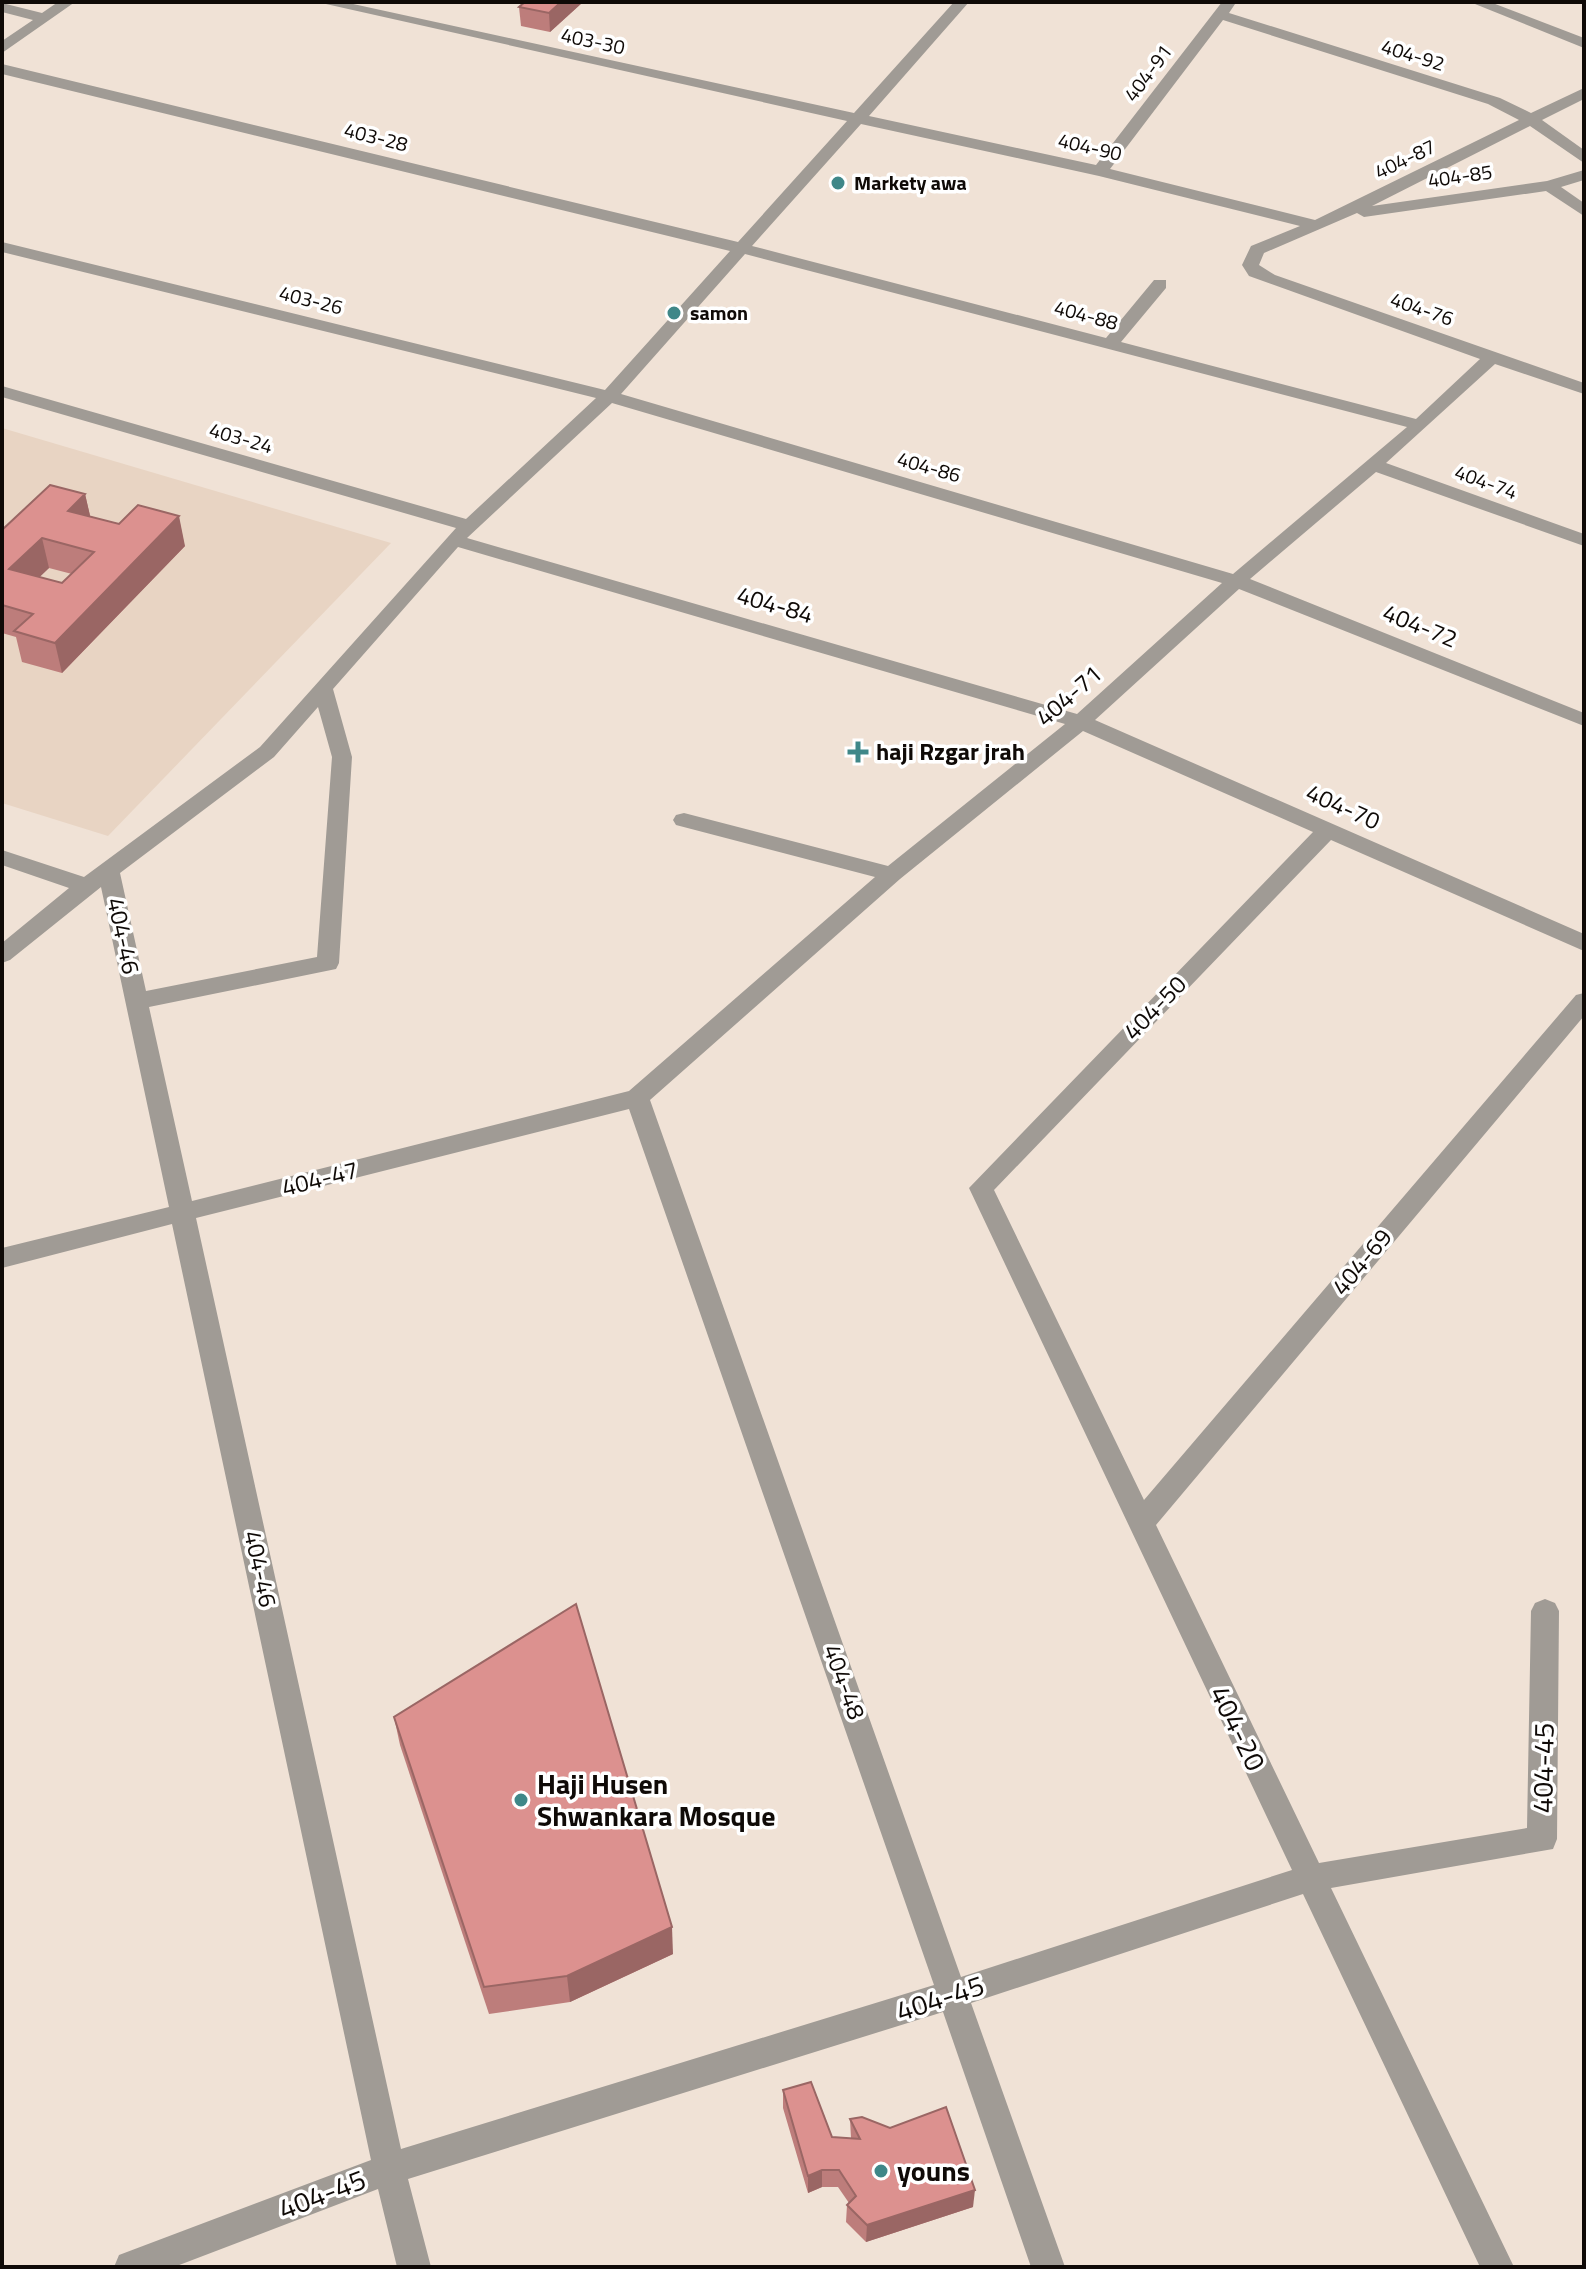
<svg xmlns="http://www.w3.org/2000/svg" width="1586" height="2269" font-family="'Titillium Web',sans-serif">
	<style>
		.built { fill: #e8d4c3 }
		.lines { fill: none; stroke-linecap: round; stroke-linejoin: round }
		.minor { fill: #a09b95; fill-rule: evenodd }
		.wall { fill: #bd7d7b; fill-rule: evenodd }
		.shaded-wall { fill: #9a6664 }
		.building { fill: #dc918f; stroke: #9a6664; stroke-width: 2; fill-rule: evenodd }
		.poi-dot { fill: #3f8788; stroke: #fff; stroke-width: 3 }
		.labels { text-anchor: middle; stroke-width: 7; stroke-linejoin: round; paint-order: stroke }
		.far-street-label { font-size: 20px; fill: #0f0a07; stroke: #fff }
		.far-poi-label { font-size: 20px; font-weight: bold; fill: #0f0a07; stroke: #fff; text-anchor: start }
		.street-label { font-size: 24px; fill: #0f0a07; stroke: #fff }
		.poi-label { font-size: 24px; font-weight: bold; fill: #0f0a07; stroke: #fff; text-anchor: start }
		.near-street-label { font-size: 28px; fill: #0f0a07; stroke: #fff }
		.near-poi-label { font-size: 28px; font-weight: bold; fill: #0f0a07; stroke: #fff; text-anchor: start }
	</style>
	<rect width="100%" height="100%" fill="#f0e2d6"/>
	<polygon class="built" points="2,428 391,543 108,836 2,803"/>
	<g class="lines">
		<g class="minor">
			<polygon points="58,2 75,2 2,53 2,41 33,20 2,12 2,3 42,13"/>
			<path d="M 317,2 L 344,2 L 854,113 L 954,2 L 969,2 L 869,116 L 1096,165 L 1222,2 L 1235,4 L 1229,13 L 1500,98 L 1531,113 L 1584,88 L 1584,99 L 1542,120 L 1584,150 L 1584,163 L 1530,126 L 1372,206 L 1547,181 L 1584,170 L 1584,180 L 1561,187 L 1584,203 L 1584,216 L 1546,191 L 1364,217 L 1357,213 L 1264,253 L 1259,265 L 1275,275 L 1584,383 L 1584,394 L 1495,364 L 1386,463 L 1584,534 L 1584,546 L 1376,472 L 1250,579 L 1584,713 L 1584,726 L 1239,589 L 1095,720 L 1584,934 L 1584,951 L 1331,840 L 994,1190 L 1144,1500 L 1576,995 L 1584,993 L 1584,1016 L 1156,1525 L 1319,1863 L 1527,1828 L 1531,1611 L 1535,1603 L 1545,1599 L 1555,1603 L 1559,1611 L 1557,1839 L 1553,1849 L 1331,1888 L 1514,2267 L 1480,2267 L 1303,1894 L 971,2003 L 1065,2267 L 1031,2267 L 943,2012 L 408,2179 L 431,2267 L 397,2267 L 378,2189 L 174,2267 L 114,2267 L 119,2255 L 371,2160 L 172,1224 L 2,1268 L 2,1248 L 169,1207 L 101,887 L 10,960 L 2,963 L 2,943 L 69,888 L 2,865 L 2,850 L 84,877 L 260,747 L 456,528 L 2,397 L 2,386 L 466,519 L 596,398 L 2,252 L 2,242 L 605,390 L 730,251 L 2,74 L 2,64 L 738,242 L 847,121 ZM 1223,20 L 1488,104 L 1519,120 L 1315,220 L 1110,169 ZM 861,124 L 1099,176 L 1300,226 L 1251,246 L 1242,265 L 1249,276 L 1480,359 L 1416,419 L 1121,342 L 1166,288 L 1166,280 L 1154,280 L 1106,338 L 752,246 ZM 745,254 L 1407,427 L 1233,574 L 621,394 ZM 612,403 L 1222,583 L 1077,714 L 467,538 ZM 458,547 L 1065,724 L 888,866 L 684,813 L 676,815 L 673,820 L 676,825 L 875,877 L 629,1091 L 192,1201 L 149,1007 L 336,969 L 339,963 L 352,757 L 333,689 ZM 318,707 L 332,757 L 317,957 L 146,991 L 120,873 L 274,757 ZM 1083,731 L 1313,832 L 969,1188 L 1292,1870 L 961,1977 L 650,1100 L 900,879 ZM 629,1109 L 934,1985 L 401,2149 L 196,1218 Z"/>
			<polygon points="1470,2 1490,2 1584,38 1584,48"/>
		</g>
	</g>
	<g class="wall">
		<polygon points="583,2 550,32 521,26 519,7"/>
		<path d="M 85,494 L 90,516 L 185,546 L 62,673 L 22,662 L 16,637 L 2,633 L 2,530 ZM 49,568 L 72,574 L 62,583 L 39,577 Z"/>
		<polygon points="394,1717 673,1954 570,2002 489,2014 400,1745"/>
		<polygon points="783,2090 832,2137 851,2138 850,2119 973,2207 866,2242 846,2222 847,2205 849,2203 838,2187 822,2187 808,2193 783,2108"/>
	</g>
	<g class="shaded-wall">
		<polygon points="561,2 583,2 550,32 549,13"/>
		<polygon points="85,494 92,524 68,511"/>
		<polygon points="179,516 185,546 62,673 55,643"/>
		<polygon points="42,538 49,568 17,599 9,569"/>
		<polygon points="672,1927 673,1954 570,2002 567,1976"/>
		<polygon points="822,2170 822,2187 808,2193 808,2176"/>
		<polygon points="975,2190 973,2207 866,2242 867,2225"/>
	</g>
	<g class="building">
		<polygon points="525,2 561,2 549,13 519,7"/>
		<path d="M 50,485 L 85,494 L 68,511 L 119,524 L 138,505 L 179,516 L 55,643 L 14,631 L 33,614 L 2,605 L 2,530 ZM 42,538 L 94,552 L 62,583 L 9,569 Z"/>
		<polygon points="576,1604 672,1927 567,1976 484,1987 394,1717"/>
		<polygon points="811,2082 832,2137 860,2139 850,2119 862,2117 890,2128 946,2107 975,2190 867,2225 847,2205 856,2196 839,2170 822,2170 808,2176 783,2090"/>
	</g>
	<g class="poi-dot">
		<circle cx="838" cy="183" r="8"/>
		<circle cx="674" cy="313" r="8"/>
		<path d="M854 740h8v8h8v8h-8v8h-8v-8h-8v-8h8z"/>
		<circle cx="521" cy="1800" r="8"/>
		<circle cx="881" cy="2171" r="8"/>
	</g>
	<g class="labels">
		<g class="far-street-label">
			<text transform="translate(593 41) rotate(12)" y="7">403-30</text>
			<text transform="translate(1413 55) rotate(17)" y="7">404-92</text>
			<text transform="translate(1148 73) rotate(-53)" y="7">404-91</text>
			<text transform="translate(376 137) rotate(14)" y="7">403-28</text>
			<text transform="translate(1090 147) rotate(13)" y="7">404-90</text>
			<text transform="translate(1405 159) rotate(-26)" y="7">404-87</text>
			<text transform="translate(1460 176) rotate(-8)" y="7">404-85</text>
			<text transform="translate(311 300) rotate(14)" y="7">403-26</text>
			<text transform="translate(1422 309) rotate(19)" y="7">404-76</text>
			<text transform="translate(1086 315) rotate(15)" y="7">404-88</text>
			<text transform="translate(241 438) rotate(16)" y="7">403-24</text>
			<text transform="translate(929 467) rotate(16)" y="7">404-86</text>
			<text transform="translate(1486 482) rotate(20)" y="7">404-74</text>
		</g>
		<g class="far-poi-label">
			<text x="854" y="190">Markety awa</text>
			<text x="690" y="320">samon</text>
		</g>
		<g class="street-label">
			<text transform="translate(775 605) rotate(16)" y="8">404-84</text>
			<text transform="translate(1420 626) rotate(22)" y="8">404-72</text>
			<text transform="translate(1069 696) rotate(-41)" y="8">404-71</text>
			<text transform="translate(1343 807) rotate(24)" y="8">404-70</text>
			<text transform="translate(123 936) rotate(78)" y="8">404-46</text>
			<text transform="translate(1155 1008) rotate(-46)" y="8">404-50</text>
			<text transform="translate(320 1179) rotate(-14)" y="8">404-47</text>
			<text transform="translate(1362 1262) rotate(-50)" y="8">404-69</text>
			<text transform="translate(260 1569) rotate(78)" y="8">404-46</text>
			<text transform="translate(844 1682) rotate(70)" y="8">404-48</text>
		</g>
		<g class="poi-label">
			<text x="876" y="760">haji Rzgar jrah</text>
		</g>
		<g class="near-street-label">
			<text transform="translate(1238 1728) rotate(64)" y="10">404-20</text>
			<text transform="translate(1543 1768) rotate(-89)" y="10">404-45</text>
			<text transform="translate(940 1998) rotate(-18)" y="10">404-45</text>
			<text transform="translate(322 2194) rotate(-21)" y="10">404-45</text>
		</g>
		<g class="near-poi-label">
			<text x="537" y="1794">Haji Husen<tspan x="537" dy="32">Shwankara Mosque</tspan></text>
			<text x="897" y="2181">youns</text>
		</g>
	</g>
	<rect width="1586" height="2269" fill="none" stroke="#0f0a07" stroke-width="8"/>
</svg>
